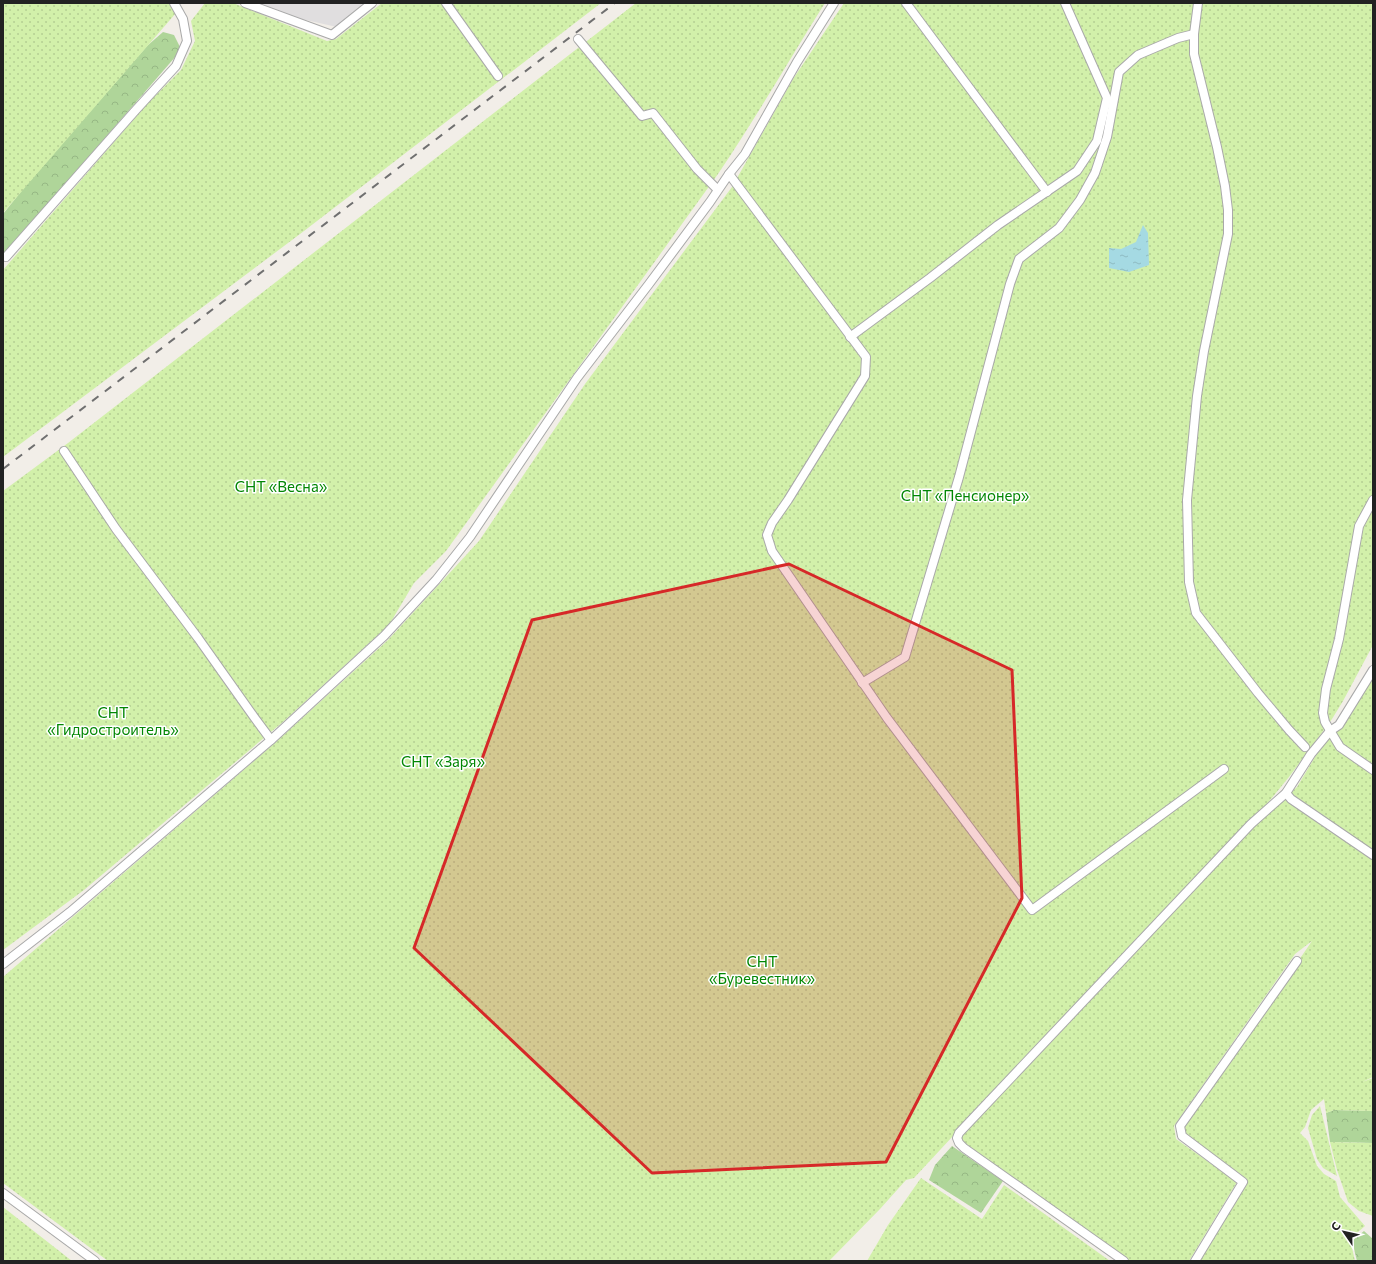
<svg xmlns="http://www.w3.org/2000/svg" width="1376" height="1264" font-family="Commissioner,sans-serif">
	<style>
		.residential { fill: #e0dedf }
		.forest { fill: url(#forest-crowns) }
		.garden { fill: url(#garden-dots) }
		.water { fill: url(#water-ripples) }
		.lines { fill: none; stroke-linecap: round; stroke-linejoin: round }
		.minor-casing { stroke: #a9a9a9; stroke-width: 10 }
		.minor { stroke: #fff; stroke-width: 8 }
		.rail { stroke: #707070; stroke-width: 2; stroke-dasharray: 8 8; stroke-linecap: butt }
		.marked { fill: #d62828; fill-opacity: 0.2; stroke: #d62828; stroke-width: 3; stroke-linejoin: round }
		.labels { text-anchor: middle; stroke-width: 3; stroke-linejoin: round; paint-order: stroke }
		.park-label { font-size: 15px; fill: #038704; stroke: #fff }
	</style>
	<defs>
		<pattern id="forest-crowns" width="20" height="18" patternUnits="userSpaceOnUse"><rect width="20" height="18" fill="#afd599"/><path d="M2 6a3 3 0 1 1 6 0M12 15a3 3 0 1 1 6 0" fill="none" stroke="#96b784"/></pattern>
		<pattern id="garden-dots" width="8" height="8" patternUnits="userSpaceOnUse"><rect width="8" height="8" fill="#d2f0aa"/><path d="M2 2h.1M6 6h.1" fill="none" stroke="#b4ce92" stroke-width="1.8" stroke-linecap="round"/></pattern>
		<pattern id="water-ripples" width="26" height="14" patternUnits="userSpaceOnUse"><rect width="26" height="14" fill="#a5dae3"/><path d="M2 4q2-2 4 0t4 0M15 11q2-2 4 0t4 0" fill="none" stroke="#8ebbc2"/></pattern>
	</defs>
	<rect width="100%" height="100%" fill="#f2eee8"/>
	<polygon class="residential" points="246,3 368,3 337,27 288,16"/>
	<g class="forest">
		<polygon points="163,32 174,35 180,47 176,56 3,256 3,214 23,189 147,46"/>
		<polygon points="1334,1110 1373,1111 1373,1143 1330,1142 1326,1113"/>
		<polygon points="952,1146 1003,1181 981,1213 929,1180 935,1165"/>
		<polygon points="1364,1231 1373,1239 1373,1261 1357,1261 1352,1241"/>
	</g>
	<g class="garden">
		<polygon points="3,3 170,3 176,13 3,213"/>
		<polygon points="205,3 233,3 327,41 336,39 382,3 601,3 304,231 3,457 3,270 147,104 181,70 195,41 191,21"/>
		<path d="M 636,3 L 825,3 C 789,60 756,118 718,174 L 446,551 L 414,583 L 389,625 L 284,721 L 84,890 L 3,950 L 3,491 L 68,443 Z"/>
		<polygon points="844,3 1373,3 1373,645 1343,701 1332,719 1289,777 1262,810 1097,981 914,1178 906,1180 880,1209 829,1261 108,1261 3,1183 3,977 276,742 388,640 479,541 585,384 732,187 793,79"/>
		<polygon points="1373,677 1373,1077 1362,1082 1373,1078 1373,1111 1334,1110 1326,1113 1324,1099 1311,1110 1305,1127 1300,1133 1308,1141 1317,1166 1324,1174 1336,1181 1340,1197 1365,1226 1350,1239 1355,1261 1200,1261 1247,1179 1185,1135 1184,1127 1312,941 1295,954 1174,1126 1176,1139 1237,1182 1189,1261 1129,1261 962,1141 962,1135 1253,827 1297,787 1324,742"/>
		<polygon points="1320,1106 1322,1114 1337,1176 1323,1168 1317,1159 1308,1128 1312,1115"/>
		<polygon points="1330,1142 1373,1143 1373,1216 1359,1211 1348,1202 1337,1170"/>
		<polygon points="921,1178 982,1219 1004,1185 1110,1261 867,1261 888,1225"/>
		<polygon points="3,1207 72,1261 3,1261"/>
	</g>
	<polygon class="water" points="1143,225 1148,233 1149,265 1129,272 1109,268 1109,248 1121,249 1136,242"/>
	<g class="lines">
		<defs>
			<g id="minor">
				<polyline points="245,3 332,35 372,3"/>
				<polyline points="446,3 498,76"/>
				<polyline points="906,3 1047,192"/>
				<polyline points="1198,3 1194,34 1194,54 1217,147 1225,186 1228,210 1228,234 1204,351 1197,396 1187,500 1189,582 1196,613 1258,693 1289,730 1305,747"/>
				<polyline points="578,39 642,116 653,113 697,169 717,189"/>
				<polyline points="729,174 866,357 865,376 788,500 772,523 767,535 772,551 887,718 1032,910 1224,769"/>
				<polyline points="6,257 134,112 176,66 187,41 183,19 174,3"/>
				<polyline points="850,337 930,278 998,225 1077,171 1097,141 1107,98 1065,3"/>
				<polyline points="64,451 116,529 198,638 254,717 271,740"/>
				<polyline points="1373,500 1359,526 1339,639 1326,689 1323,713 1325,722 1340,747 1373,770"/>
				<polyline points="862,683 905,657 959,477 1010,284 1019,259 1059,228 1080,200 1095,173 1107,137 1119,72 1138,55 1178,38 1194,34"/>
				<polyline points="1286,793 1291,799 1373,855"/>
				<polyline points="3,964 70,912 271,740 384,636 436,580 470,537 577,378 649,284 710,202 729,174 745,154 797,62 834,3"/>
				<polyline points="3,1193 95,1261"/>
				<polyline points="1124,1261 964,1148 959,1143 957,1138 959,1133 1251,824 1286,793 1311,754 1330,731 1339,725 1373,670"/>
				<polyline points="1195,1261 1243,1182 1182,1136 1180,1126 1297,961"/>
			</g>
		</defs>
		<use href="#minor" class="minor-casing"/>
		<use href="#minor" class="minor"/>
		<polyline class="rail" points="3,469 615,3"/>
	</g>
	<path class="marked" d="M 789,564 L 1012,670 L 1022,898 L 886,1162 L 652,1173 L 414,948 L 532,620 Z"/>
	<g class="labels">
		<g class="park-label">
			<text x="281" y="492">СНТ «Весна»</text>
			<text x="965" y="501">СНТ «Пенсионер»</text>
			<text x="113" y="718">СНТ<tspan x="113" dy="17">«Гидростроитель»</tspan></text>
			<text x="443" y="767">СНТ «Заря»</text>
			<text x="762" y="967">СНТ<tspan x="762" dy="17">«Буревестник»</tspan></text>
		</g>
	</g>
	<rect width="1376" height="1264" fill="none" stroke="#222222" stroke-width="8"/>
	<g transform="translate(1344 1232) rotate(304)" stroke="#ffffff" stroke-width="3" paint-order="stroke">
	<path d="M0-3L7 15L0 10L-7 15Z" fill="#222222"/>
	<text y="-6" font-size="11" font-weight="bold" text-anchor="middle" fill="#222222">С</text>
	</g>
</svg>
